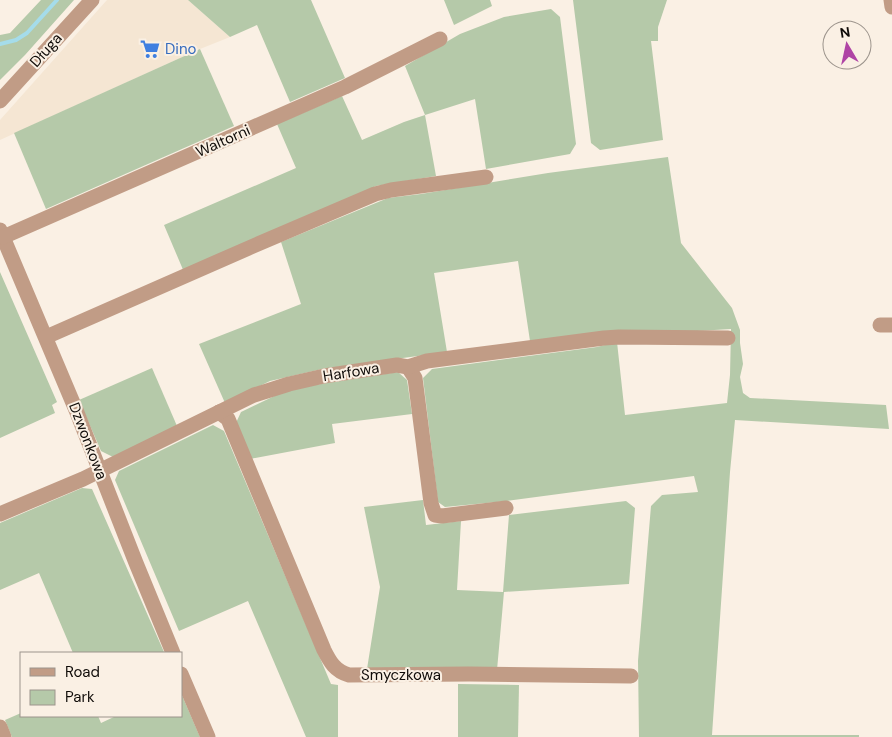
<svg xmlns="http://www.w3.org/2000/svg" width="892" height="737" font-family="'DM Sans',sans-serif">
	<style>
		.built { fill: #f5e6d3 }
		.green { fill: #b5c9a9 }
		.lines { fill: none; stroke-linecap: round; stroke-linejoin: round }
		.stream { stroke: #a5dcea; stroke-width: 4 }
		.minor { stroke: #c19c86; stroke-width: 15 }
		.labels { text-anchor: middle; stroke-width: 4; stroke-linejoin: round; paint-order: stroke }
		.shop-label { font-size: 15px; fill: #366cbe; stroke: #faf0e4; text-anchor: start }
		.street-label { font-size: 15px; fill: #0f0b08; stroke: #faf0e4 }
	</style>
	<rect width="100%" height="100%" fill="#faf0e4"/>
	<polygon class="built" points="107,0 188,0 230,37 200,49 0,140 0,120"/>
	<g class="green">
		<polygon points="41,0 74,0 25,55 0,80 0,35 10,33"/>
		<polygon points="188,0 311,0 345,78 290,102 257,25 230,37"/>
		<polygon points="444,0 490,0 492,6 454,25"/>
		<polygon points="573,0 667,0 658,27 658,41 651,41 663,140 600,150 591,143"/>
		<polygon points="551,9 560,17 576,144 570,154 486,169 475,99 425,115 436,176 376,186 249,244 184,272 164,225 296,168 277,124 342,96 362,140 404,122 425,115 405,66 460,34 504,17"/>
		<polygon points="200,49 234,126 46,209 14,133"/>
		<polygon points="668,157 681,243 732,308 740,330 740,343 743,364 740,377 743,393 750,398 886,405 889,429 735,420 730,472 712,735 859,735 859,737 639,737 638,661 651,506 662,495 698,492 694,476 507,501 445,507 438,502 423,378 432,369 597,347 617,342 625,415 727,403 730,375 731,329 530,341 518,261 434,273 447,352 322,369 270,381 225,403 199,344 301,304 281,242 388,198 421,194 548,173"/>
		<polygon points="0,272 57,402 52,405 55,413 0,438"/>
		<polygon points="152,368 177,426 113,457 101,451 79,400"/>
		<polygon points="398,372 407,380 412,414 332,424 335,443 250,459 235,425 241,412 289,389"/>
		<polygon points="213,425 224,431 331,684 338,685 338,737 306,737 248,601 179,631 115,480 119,471"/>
		<polygon points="82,488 92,489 164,652 161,653 73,653 39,573 0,590 0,523"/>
		<polygon points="423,500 426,525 461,521 457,590 503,592 509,515 626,501 635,508 629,584 504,592 497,670 367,669 380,587 364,507"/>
		<polygon points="458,684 519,685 518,737 458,737"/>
		<polygon points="181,693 200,737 12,737 5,720 21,713 21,716 98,716 101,723 116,716 181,716"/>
	</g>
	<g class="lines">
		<polyline class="stream" points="0,44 16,40 27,33 57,0"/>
		<g class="minor">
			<polyline points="891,0 892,7"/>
			<polyline points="0,101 92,0"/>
			<polyline points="0,230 76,410 136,563 173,653"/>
			<polyline points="3,237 345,87 440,39"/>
			<polyline points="880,325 892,325"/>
			<polyline points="46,337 251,247 375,194 391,190 486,177"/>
			<polyline points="408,367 415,378 431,503 435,515 442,516 506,508"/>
			<path d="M 219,412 L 228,419 L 324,650 C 330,662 335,671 349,675 L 469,674 L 631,676"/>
			<polyline points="0,514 83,479 254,395 289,384 324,376 397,365 408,367 427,361 604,338 619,337 728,338"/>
			<polyline points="181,674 208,737"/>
			<polyline points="0,727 4,737"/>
		</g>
	</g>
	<defs>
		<symbol id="supermarket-bare" viewBox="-9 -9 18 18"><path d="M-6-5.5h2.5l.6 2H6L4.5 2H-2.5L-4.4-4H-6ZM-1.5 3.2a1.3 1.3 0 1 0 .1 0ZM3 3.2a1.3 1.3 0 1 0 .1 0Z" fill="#3f7fe0" stroke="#faf0e4" stroke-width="2.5" paint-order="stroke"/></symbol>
	</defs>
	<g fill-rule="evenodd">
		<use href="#supermarket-bare" x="136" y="35" width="28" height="28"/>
	</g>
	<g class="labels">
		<g class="shop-label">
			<text x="165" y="54">Dino</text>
		</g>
		<g class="street-label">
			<text transform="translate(46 50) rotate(-48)" y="5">Długa</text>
			<text transform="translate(223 141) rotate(-24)" y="5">Waltorni</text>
			<text transform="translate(351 372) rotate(-9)" y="5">Harfowa</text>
			<text transform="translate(88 441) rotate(69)" y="5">Dzwonkowa</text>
			<text x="401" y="680">Smyczkowa</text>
		</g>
	</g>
	<rect x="20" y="652" width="162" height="65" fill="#faf0e4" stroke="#9c948c"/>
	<rect x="30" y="668" width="25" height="8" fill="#c19c86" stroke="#9c948c"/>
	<text x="65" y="677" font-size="15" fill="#0f0b08">Road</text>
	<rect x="30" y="690" width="25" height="15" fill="#b5c9a9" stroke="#9c948c"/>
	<text x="65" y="702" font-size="15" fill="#0f0b08">Park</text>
	<g transform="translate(847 45) rotate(351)"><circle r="24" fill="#faf0e4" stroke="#9c948c"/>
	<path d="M0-4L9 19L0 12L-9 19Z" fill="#af44a5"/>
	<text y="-8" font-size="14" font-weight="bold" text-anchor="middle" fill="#0f0b08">N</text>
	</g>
</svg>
